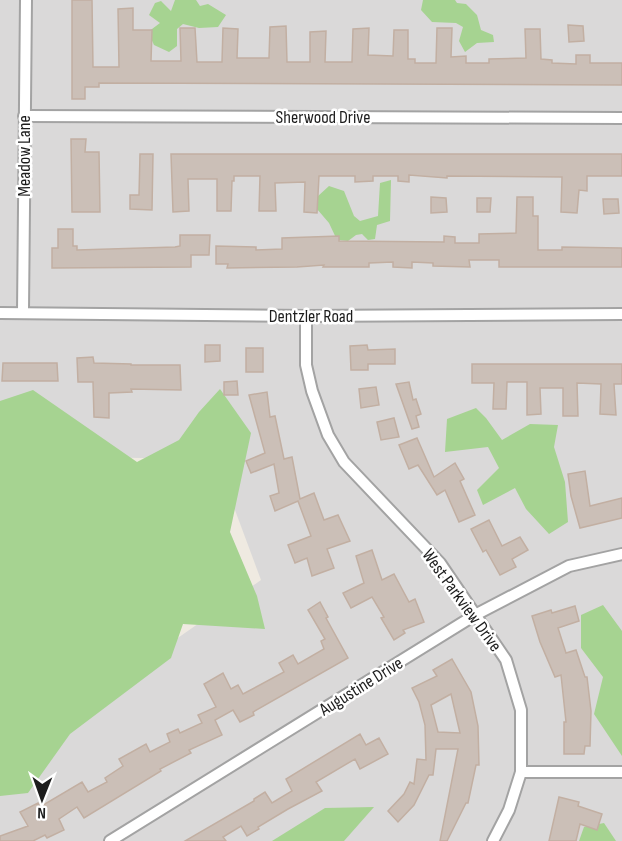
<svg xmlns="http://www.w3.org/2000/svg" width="622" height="841" font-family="'Sofia Sans Condensed',sans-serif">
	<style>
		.residential { fill: #dad9d9 }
		.forest { fill: #a6d391 }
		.building { fill: #cbbfb7; stroke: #c2afa2; stroke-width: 1.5; fill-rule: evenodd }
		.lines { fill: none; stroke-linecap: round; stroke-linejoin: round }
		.street-casing { stroke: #a3a3a3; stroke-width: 14 }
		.street { stroke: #fff; stroke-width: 10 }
		.labels { text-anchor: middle; stroke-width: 5; stroke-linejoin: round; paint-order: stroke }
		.street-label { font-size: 18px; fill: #1c1c1c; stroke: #fff }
	</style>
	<rect width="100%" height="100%" fill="#efeae1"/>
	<polygon class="residential" points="0,0 622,0 622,841 0,841 0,738 37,736 261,580 216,459 0,456"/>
	<g class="forest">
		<polygon points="175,0 196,0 200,6 208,4 226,15 218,27 199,28 183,24 177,29 177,46 169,52 154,45 148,32 160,23 149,15 155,3 161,1 171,11"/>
		<polygon points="423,0 455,0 457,3 466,4 477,15 481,30 493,35 494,42 477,43 465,52 459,41 463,27 456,23 432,22 421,10"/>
		<polygon points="391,180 390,221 377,225 375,239 368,240 362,234 356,235 348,241 337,240 329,223 317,209 317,197 329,186 344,191 354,216 360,221 378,216 380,183"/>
		<polygon points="220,389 251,433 230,532 257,596 265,629 183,624 171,658 70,734 28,793 0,796 0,401 33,390 137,462 179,440 199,412"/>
		<polygon points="476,408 486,418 502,440 530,424 558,425 554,447 565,482 568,522 549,534 526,509 515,488 483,505 477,490 499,468 488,447 445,452 447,419"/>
		<polygon points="603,605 622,631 622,756 594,714 603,677 581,648 581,615"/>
		<polygon points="374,807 344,841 272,841 325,808"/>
		<polygon points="604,823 616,841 579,841 584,827"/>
	</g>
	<g class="building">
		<polygon points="72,0 92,0 93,67 119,67 118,9 133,8 133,30 152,30 151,61 181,61 180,28 195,28 197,62 222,62 223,28 238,29 237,58 269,58 270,27 286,26 287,62 310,62 310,32 326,31 325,62 352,62 353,29 369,28 368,55 393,56 394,30 408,30 408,59 415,59 415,63 436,63 437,28 452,28 451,57 466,56 466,63 489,63 489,59 526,58 525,29 540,29 541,59 552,60 552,63 576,64 576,55 590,55 590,63 622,63 622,85 99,83 99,87 85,87 85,99 72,99"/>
		<polygon points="568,25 583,26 584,41 569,42"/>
		<polygon points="71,139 86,139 85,152 99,152 100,212 72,212"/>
		<polygon points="140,154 153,154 152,210 130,209 130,195 139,195"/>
		<polygon points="171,154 622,154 622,176 587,176 587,191 579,190 577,213 561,212 562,177 447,176 447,178 409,175 409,182 398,181 398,176 373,176 373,181 355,182 355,176 319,176 317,213 304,212 305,182 275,183 276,211 259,211 260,176 234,176 234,181 232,181 231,211 217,211 217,179 188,179 189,211 173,212"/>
		<polygon points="431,197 446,198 447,212 431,213"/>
		<polygon points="517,197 533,197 533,216 538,216 538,250 562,250 562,247 622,248 622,267 499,267 499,260 469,260 470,267 433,266 433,263 412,262 412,268 393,267 393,262 369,263 369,267 323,267 324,265 297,267 227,268 228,264 216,264 216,246 256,247 256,250 282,249 282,238 339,236 339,241 444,242 444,236 455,237 455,243 479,243 479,234 516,233"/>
		<polygon points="477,198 491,198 490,212 477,212"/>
		<polygon points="603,199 618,199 619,213 604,214"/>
		<polygon points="58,229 73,229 73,246 77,246 77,250 175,247 180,246 180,235 210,235 209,255 191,255 191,267 52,268 52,248 58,248"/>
		<polygon points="205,345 220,345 220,361 205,362"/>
		<polygon points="367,345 368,350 395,349 395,364 368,364 368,370 351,370 350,346"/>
		<rect x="246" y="348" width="17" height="24"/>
		<polygon points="93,357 94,363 131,364 131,365 180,365 181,390 131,389 132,392 109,393 109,418 94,417 93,382 78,382 77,358"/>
		<polygon points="3,363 57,363 58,381 2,381"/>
		<polygon points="472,364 622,364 622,384 614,384 616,415 600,414 601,384 577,383 578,416 563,416 563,388 540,388 541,414 527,415 527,382 507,382 506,409 493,409 494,383 472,383"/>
		<polygon points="237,381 238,395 224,395 224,382"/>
		<polygon points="409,382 413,400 416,399 421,414 416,416 419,427 412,429 396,384"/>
		<polygon points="376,387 379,405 361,408 359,389"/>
		<polygon points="267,392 270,417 275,416 284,459 292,457 300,499 314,493 324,520 338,515 350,541 327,549 334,568 312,576 307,558 295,563 288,545 311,536 298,501 275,511 270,496 279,493 274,464 251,473 246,461 265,453 249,395"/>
		<polygon points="394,418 399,437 381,440 377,422"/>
		<polygon points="417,438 434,477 455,463 464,479 460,481 475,515 459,522 445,490 437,495 418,465 409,469 399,445"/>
		<polygon points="585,471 590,506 622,498 622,518 580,528 571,496 568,474"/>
		<polygon points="489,520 502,546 520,537 528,550 512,559 516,567 500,575 486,550 483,552 471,529"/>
		<polygon points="372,550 382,580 394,574 409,602 415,599 424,622 403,630 405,633 394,640 381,618 384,617 372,597 351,608 343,593 364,583 356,556"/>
		<polygon points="320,602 328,617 326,618 348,658 253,712 254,715 240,722 233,710 215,720 222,735 189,750 191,753 160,769 161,771 84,818 77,807 59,819 64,830 47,838 45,835 33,841 0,841 0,836 28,826 20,812 38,803 40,807 82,782 88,792 107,782 105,778 123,766 119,759 146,744 150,752 170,742 167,734 178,729 180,733 202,723 198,715 216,707 204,684 223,673 231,689 238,685 243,694 284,672 279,663 293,655 298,664 324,649 321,641 325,639 308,610"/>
		<polygon points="575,606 579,621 558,628 566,653 576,650 585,677 587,677 591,711 590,746 585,746 584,754 564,754 564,722 566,722 561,675 555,677 540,642 532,616 551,610 552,613"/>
		<path d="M 452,659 L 471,692 L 478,726 L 479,765 L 476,765 L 468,803 L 466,803 L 447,841 L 440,841 L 458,749 L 436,749 L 433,775 L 429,775 L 414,805 L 398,822 L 388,811 L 404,794 L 410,782 L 414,784 L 417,759 L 426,760 L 425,725 L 419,702 L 412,688 L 437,676 L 433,670 ZM 451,694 L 460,733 L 438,732 L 431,705 Z"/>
		<polygon points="360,734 366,745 379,738 388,754 360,769 355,759 316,782 322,791 288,809 258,827 259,829 247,836 241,826 223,837 226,841 185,841 254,801 254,799 265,792 272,803 292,791 286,779"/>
		<polygon points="559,797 579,802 578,806 602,814 597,830 580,824 576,841 549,841"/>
	</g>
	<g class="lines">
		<defs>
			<g id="street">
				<polyline points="24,116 622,118"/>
				<polyline points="23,311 26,0"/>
				<polyline points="0,313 306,316 622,314"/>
				<polyline points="306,316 306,365 312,391 328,435 344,462 440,563 506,660 521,710 521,772 509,810 493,841"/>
				<polyline points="521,772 622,772"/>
				<polyline points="110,841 475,615 569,566 622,554"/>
			</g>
		</defs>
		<use href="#street" class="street-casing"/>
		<use href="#street" class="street"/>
	</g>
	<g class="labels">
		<g class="street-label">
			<text x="323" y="123">Sherwood Drive</text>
			<text transform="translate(24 156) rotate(-90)" y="6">Meadow Lane</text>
			<text x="311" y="322">Dentzler Road</text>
			<text transform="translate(462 600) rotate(54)" y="6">West Parkview Drive</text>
			<text transform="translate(361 686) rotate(-32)" y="6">Augustine Drive</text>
		</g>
	</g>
	<g transform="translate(42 799) rotate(181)" stroke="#ffffff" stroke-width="4.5" paint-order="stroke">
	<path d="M0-4.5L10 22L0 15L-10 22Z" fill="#1c1c1c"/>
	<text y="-9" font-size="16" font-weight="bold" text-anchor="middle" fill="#1c1c1c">N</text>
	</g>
</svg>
